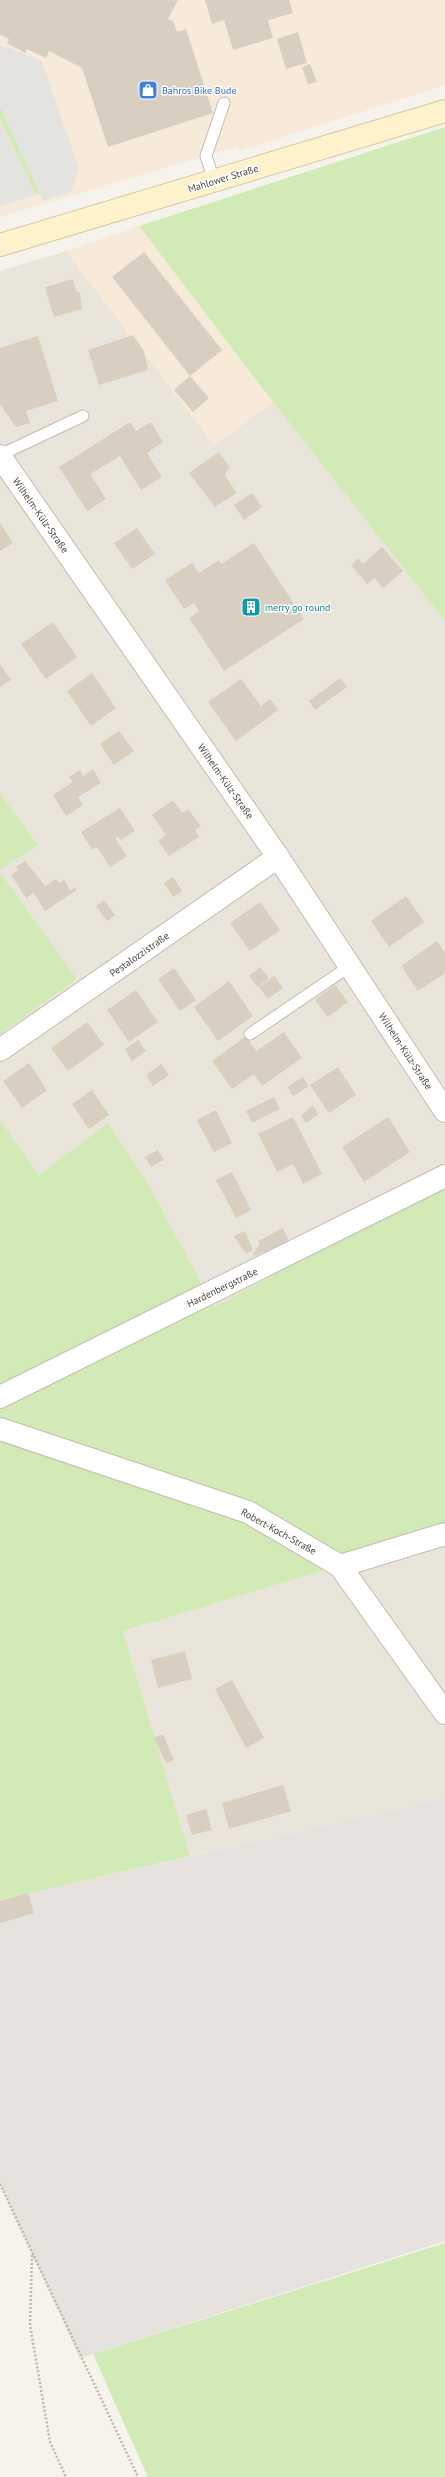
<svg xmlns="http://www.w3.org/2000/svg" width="445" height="2477" font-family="'PT Sans',sans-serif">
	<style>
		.residential { fill: #eae5da }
		.commercial { fill: #f7ead8 }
		.industrial { fill: #e6e2dd }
		.green { fill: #d2eab5 }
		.parking { fill: #e5e3e0 }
		.building { fill: #d8cfc1 }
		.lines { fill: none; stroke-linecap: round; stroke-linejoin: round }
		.service-casing { stroke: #c2bbae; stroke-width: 13 }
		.minor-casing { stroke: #c2bbae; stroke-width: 24 }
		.secondary-casing { stroke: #d6c79b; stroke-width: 24 }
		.path { stroke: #c4b79f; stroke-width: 2.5; stroke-dasharray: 2 2; stroke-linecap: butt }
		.service { stroke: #fff; stroke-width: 11 }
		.minor { stroke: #fff; stroke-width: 22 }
		.secondary { stroke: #fff3cd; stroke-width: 22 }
		.labels { text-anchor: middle; stroke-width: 3; stroke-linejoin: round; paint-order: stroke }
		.shop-label { font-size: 10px; fill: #366cbe; stroke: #fff; text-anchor: start }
		.street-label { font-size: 10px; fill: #4b4439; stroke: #fff }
		.culture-label { font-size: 10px; fill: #0d838f; stroke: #fff; text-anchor: start }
	</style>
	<rect width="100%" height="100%" fill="#f6f3ec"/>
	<g class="residential">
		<polygon points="66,251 214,445 273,402 445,621 445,1182 214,1307 149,1185 108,1123 39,1175 0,1120 0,1034 77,979 0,872 0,870 38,845 0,793 0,271"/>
		<polygon points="445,1534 445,1798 190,1856 123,1631"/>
	</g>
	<g class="commercial">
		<polygon points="0,0 445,0 445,85 240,151 238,146 0,217"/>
		<polygon points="139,226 273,402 214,445 66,251"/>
	</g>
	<polygon class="industrial" points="445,1798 445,2241 80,2358 0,2184 0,1900"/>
	<g class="green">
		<polygon points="0,106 40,193 36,195 0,119"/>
		<polygon points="445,127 445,621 273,402 139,226"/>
		<polygon points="0,793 38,845 0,870"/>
		<polygon points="0,872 77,979 0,1034"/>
		<polygon points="0,1120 39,1175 108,1123 149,1185 214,1307 445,1182 445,1534 123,1631 190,1856 0,1900"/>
		<polygon points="445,2243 445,2477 148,2477 93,2354"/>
	</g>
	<g class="parking">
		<polygon points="0,45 41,60 79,168 71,192 43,201 0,106"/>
		<polygon points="0,119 36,195 0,206"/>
	</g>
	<g class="building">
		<polygon points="0,0 178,0 168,19 173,21 177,32 186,29 213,113 108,147 82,68 49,51 46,58 27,49 25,53 7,43 9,39 0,35"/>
		<polygon points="205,0 289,0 293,13 268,20 273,38 233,50 224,20 212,24"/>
		<polygon points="298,32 307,63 286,69 277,39"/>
		<polygon points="310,64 317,82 308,84 302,67"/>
		<polygon points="144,252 222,350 190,376 112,277"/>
		<polygon points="73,279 76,291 80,293 82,309 54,317 45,287"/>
		<polygon points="133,335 144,351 148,370 99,385 88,350"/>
		<polygon points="38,336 58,401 26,411 30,423 16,427 0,404 0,348"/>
		<polygon points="190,376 209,398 193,412 174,390"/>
		<polygon points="130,422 136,431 151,422 163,442 147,453 162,477 141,490 120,456 90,474 106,499 87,511 59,467"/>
		<polygon points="219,452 230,468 227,470 225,476 237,493 215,507 189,473"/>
		<polygon points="252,493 262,507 244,520 234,505"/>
		<polygon points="0,523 13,543 0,551"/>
		<polygon points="137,528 155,554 132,569 114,543"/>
		<polygon points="254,543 304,619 224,671 189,618 199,611 194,603 184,609 165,580 192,563 199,573 219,560 221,564"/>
		<polygon points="382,547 403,571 383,588 374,578 367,584 351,565 358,558 363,564"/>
		<polygon points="53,622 77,657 46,679 21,644"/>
		<polygon points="0,664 11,680 0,687"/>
		<polygon points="92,673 116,708 91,726 67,691"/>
		<polygon points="340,678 347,687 315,710 309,701"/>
		<polygon points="241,679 261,706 270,699 278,710 236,741 208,702"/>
		<polygon points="119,731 134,751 114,765 100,744"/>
		<polygon points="93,769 101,783 78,797 83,805 66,816 53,795 73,782 69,777 80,770 83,776"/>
		<polygon points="173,800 182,813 188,809 201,826 195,830 199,837 169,856 158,841 166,835 152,815"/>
		<polygon points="120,808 135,831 121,840 118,836 115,838 127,856 110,867 97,847 92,850 81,832"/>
		<polygon points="25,861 45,886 56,879 59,883 64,880 70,890 75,887 77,890 45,911 34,893 26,898 11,875 18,870 16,867"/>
		<polygon points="173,877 182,891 173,897 164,883"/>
		<polygon points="406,896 424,922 389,947 371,921"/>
		<polygon points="104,900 115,915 107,921 96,906"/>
		<polygon points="260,902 280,930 250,951 230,923"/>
		<polygon points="437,941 445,953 445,973 418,991 401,966"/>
		<polygon points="260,967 269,978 258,987 249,976"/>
		<polygon points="174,968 196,1000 180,1011 158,979"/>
		<polygon points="274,976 283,988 268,999 259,987"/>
		<polygon points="229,981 253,1016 218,1041 194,1007"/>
		<polygon points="335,985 348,1002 328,1017 315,1000"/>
		<polygon points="136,990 158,1022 129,1042 107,1010"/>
		<polygon points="87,1022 104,1045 68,1071 51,1048"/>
		<polygon points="284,1032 302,1058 262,1086 254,1074 232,1089 212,1061 246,1036 256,1051"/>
		<polygon points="138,1040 146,1051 132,1061 125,1049"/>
		<polygon points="29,1063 47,1090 22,1108 3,1081"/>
		<polygon points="161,1064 169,1075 153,1086 146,1075"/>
		<polygon points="338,1067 356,1095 329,1113 310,1085"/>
		<polygon points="303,1077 309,1086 293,1096 287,1087"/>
		<polygon points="92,1090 109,1115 89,1129 72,1104"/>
		<polygon points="274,1097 280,1109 252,1123 246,1111"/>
		<polygon points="312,1105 319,1114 306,1123 301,1116"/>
		<polygon points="216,1110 232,1143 214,1152 197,1120"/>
		<polygon points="293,1117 322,1174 303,1184 293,1164 277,1172 258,1134"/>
		<polygon points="388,1117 410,1152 364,1182 342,1147"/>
		<polygon points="158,1150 164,1160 151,1167 145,1157"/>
		<polygon points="232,1172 251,1210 236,1218 216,1180"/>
		<polygon points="283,1228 289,1241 265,1254 264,1252 254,1256 253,1253 260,1244 258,1241"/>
		<polygon points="245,1231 253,1250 246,1254 234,1236"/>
		<polygon points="185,1651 192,1679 158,1688 151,1660"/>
		<polygon points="232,1680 264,1738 246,1748 215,1689"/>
		<polygon points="163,1734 174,1760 166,1763 154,1738"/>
		<polygon points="283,1785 291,1811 229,1829 222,1803"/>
		<polygon points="206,1809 212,1830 192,1835 186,1815"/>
		<polygon points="28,1893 34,1913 0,1923 0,1901"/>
	</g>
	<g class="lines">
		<defs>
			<g id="service">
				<polyline points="214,181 206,156 224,103"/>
				<polyline points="0,455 83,416"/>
				<polyline points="250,1034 350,966"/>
			</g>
			<g id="minor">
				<polyline points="0,456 278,857 445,1111"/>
				<polyline points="0,1050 278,857"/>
				<polyline points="0,1397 445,1176"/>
				<polyline points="0,1429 248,1512 340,1566 445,1713"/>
				<polyline points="340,1566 445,1534"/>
			</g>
			<polyline id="secondary" points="0,245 445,111"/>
		</defs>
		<use href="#service" class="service-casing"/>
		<use href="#minor" class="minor-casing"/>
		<use href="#secondary" class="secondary-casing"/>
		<g class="path">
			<polyline points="0,2184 138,2477"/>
			<polyline points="32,2255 30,2325 50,2442 66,2477"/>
		</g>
		<use href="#service" class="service"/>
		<use href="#minor" class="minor"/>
		<use href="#secondary" class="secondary"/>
	</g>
	<defs>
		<symbol id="shop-square" viewBox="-11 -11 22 22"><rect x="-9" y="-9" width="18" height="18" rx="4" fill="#3f7fe0" stroke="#fff"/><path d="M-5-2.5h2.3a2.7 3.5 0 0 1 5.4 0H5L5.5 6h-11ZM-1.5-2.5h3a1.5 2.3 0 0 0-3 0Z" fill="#fff"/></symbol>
		<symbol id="building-square" viewBox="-11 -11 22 22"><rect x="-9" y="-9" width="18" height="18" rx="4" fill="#0f9aa8" stroke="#fff"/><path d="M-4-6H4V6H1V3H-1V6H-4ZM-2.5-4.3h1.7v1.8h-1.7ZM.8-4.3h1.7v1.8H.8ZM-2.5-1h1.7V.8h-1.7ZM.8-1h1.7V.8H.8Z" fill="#fff"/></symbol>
	</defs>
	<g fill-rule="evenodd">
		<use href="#shop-square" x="137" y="79" width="22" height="22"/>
		<use href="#building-square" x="240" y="596" width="22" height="22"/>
	</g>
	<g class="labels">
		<g class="shop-label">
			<text x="162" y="94">Bahros Bike Bude</text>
		</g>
		<g class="street-label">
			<text transform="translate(223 178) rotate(-17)" y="4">Mahlower Straße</text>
			<text transform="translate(41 515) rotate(55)" y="4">Wilhelm-Külz-Straße</text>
			<text transform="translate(226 781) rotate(55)" y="4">Wilhelm-Külz-Straße</text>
			<text transform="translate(139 954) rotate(-35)" y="4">Pestalozzistraße</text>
			<text transform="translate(406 1051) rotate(57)" y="4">Wilhelm-Külz-Straße</text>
			<text transform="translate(222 1287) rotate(-26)" y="4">Hardenbergstraße</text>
			<text transform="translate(279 1531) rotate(29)" y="4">Robert-Koch-Straße</text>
		</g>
		<g class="culture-label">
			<text x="265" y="611">merry go round</text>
		</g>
	</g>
</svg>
